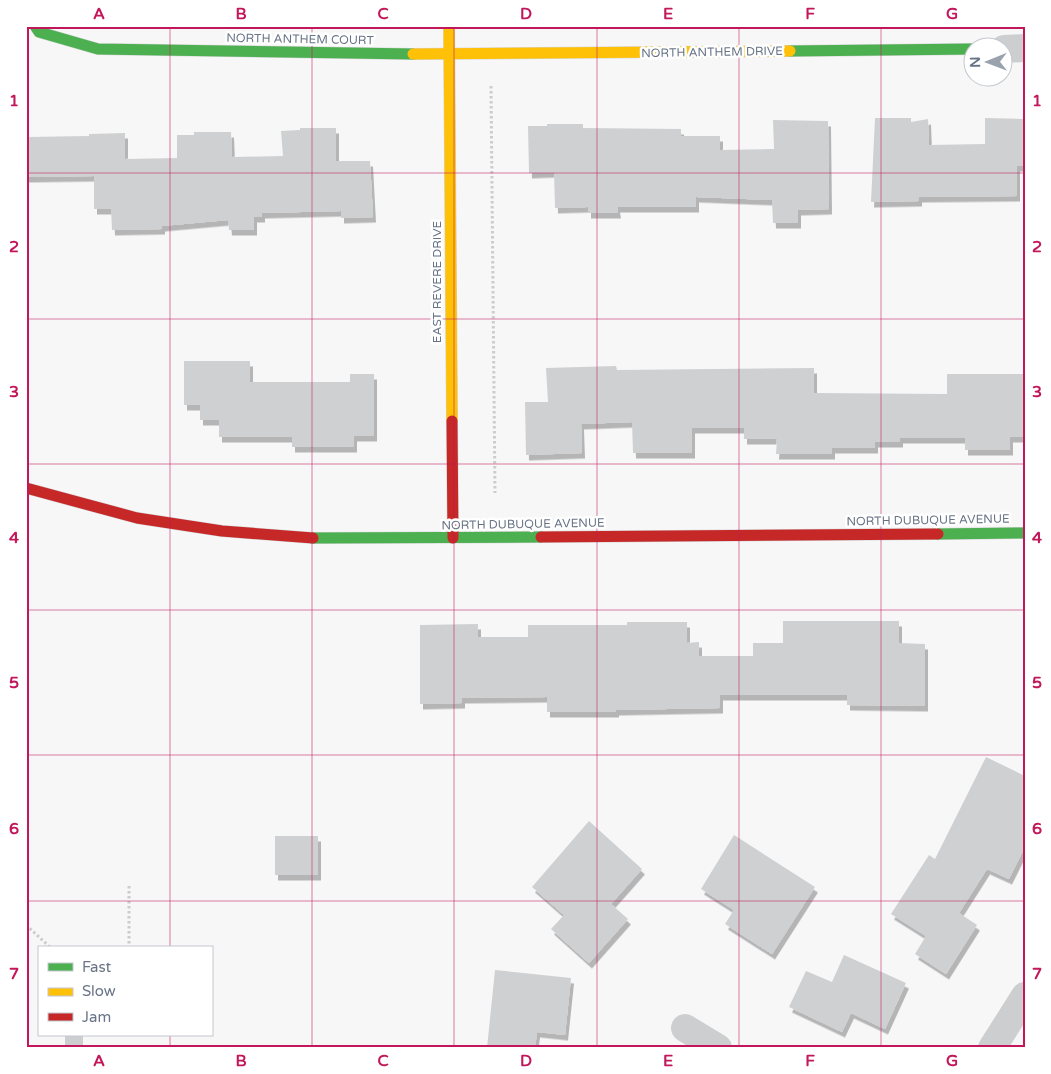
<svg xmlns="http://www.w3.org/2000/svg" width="1051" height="1074" font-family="'Varela Round',sans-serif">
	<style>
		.building { fill: #cfd0d2; filter: url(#shadow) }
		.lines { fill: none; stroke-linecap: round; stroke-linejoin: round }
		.fast-casing { stroke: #d4d5d6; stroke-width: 12 }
		.slow-casing { stroke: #d4d5d6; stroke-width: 12 }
		.jam-casing { stroke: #d4d5d6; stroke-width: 12 }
		.path { stroke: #cbcccc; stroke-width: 3; stroke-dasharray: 2.5 2.5; stroke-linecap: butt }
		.lane { stroke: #cdced0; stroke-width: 18 }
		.street { stroke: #cdced0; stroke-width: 28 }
		.fast { stroke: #4caf50; stroke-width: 11 }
		.slow { stroke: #ffc107; stroke-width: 11 }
		.jam { stroke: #c62828; stroke-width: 11 }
		.grid { fill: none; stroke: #c2185b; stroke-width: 1; stroke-opacity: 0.55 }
		.labels { text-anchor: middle; stroke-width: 5; stroke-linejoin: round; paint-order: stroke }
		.street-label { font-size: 12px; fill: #687486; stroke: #fff }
		.neatline { fill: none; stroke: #c2185b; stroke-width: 2 }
		.grid-label { font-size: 16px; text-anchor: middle; font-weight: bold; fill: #c2185b }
	</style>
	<defs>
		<filter id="shadow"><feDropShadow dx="3" dy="5.5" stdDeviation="0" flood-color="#0004"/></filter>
	</defs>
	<rect width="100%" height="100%" fill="#f7f7f7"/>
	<g class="building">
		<polygon points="875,118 911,118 911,122 928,119 929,145 985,144 985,118 1025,119 1025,166 1017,166 1017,196 919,197 919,201 871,202"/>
		<polygon points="773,120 828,121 829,209 798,210 798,223 773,223 772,200 696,197 696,207 617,207 618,213 588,213 588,207 555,208 554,172 529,173 528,126 547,126 547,124 583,124 583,128 681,129 681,136 720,136 720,150 774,149"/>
		<polygon points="300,128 336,128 336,161 370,161 373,217 341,218 341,211 262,213 262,217 254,217 254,230 229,230 228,220 162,226 162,229 112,230 111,209 94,209 94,176 26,177 26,137 89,136 89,134 125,133 125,159 177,158 177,135 194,135 194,132 231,132 232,157 283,156 281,131 300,130"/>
		<polygon points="184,361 250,361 250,382 350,382 350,374 374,374 374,436 354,436 354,447 292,447 292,437 219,437 219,420 200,420 200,405 184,405"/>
		<polygon points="616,366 617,370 814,368 814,393 947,394 947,374 1025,374 1025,437 1010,437 1010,450 965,450 965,438 900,438 900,442 875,442 875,448 832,448 832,454 776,454 777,439 744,439 744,428 692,428 692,453 633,453 632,422 581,424 582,453 526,455 525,402 548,402 546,368"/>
		<polygon points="783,621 899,621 899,643 925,644 925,706 847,705 847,695 720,695 720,708 616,710 616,712 547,712 547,697 462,698 462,703 420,704 420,625 478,624 478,637 528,637 528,625 627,625 627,622 687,622 687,643 699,642 699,656 753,656 753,643 783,643"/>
		<polygon points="986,757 1025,776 1025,847 1009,879 987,869 959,913 977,925 946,974 915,954 926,936 891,914 929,855 935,859"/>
		<polygon points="589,821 642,869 611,904 628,919 589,963 551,929 564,915 532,887"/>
		<polygon points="734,835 815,887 772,954 725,924 734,910 701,889"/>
		<rect x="275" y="836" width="43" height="39"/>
		<polygon points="844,955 906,983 885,1029 851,1013 842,1032 789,1007 806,971 832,982"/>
		<polygon points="495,970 571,978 565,1035 537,1032 535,1048 487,1048"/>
	</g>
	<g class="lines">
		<defs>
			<g id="fast">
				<polyline points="35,26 39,32 98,49 413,54"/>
				<polyline points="790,51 974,49"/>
				<polyline points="938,534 1025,533"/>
				<polyline points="313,538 541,537"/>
			</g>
			<g id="slow">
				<polyline points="449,26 452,421"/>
				<polyline points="413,54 790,51"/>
			</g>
			<g id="jam">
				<polyline points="452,421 453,538"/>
				<polyline points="26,488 137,518 222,531 313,538"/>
				<polyline points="541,537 938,534"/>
			</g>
		</defs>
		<use href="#fast" class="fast-casing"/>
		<use href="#slow" class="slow-casing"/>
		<use href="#jam" class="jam-casing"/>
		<g class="path">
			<polyline points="491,86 495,493"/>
			<polyline points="129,886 129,948"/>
			<polyline points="26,925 51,948"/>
		</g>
		<polyline class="lane" points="74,1035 74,1048"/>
		<g class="street">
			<polyline points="1004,49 1025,48"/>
			<polyline points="685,1028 718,1048"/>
			<polyline points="992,1048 1025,996"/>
		</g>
		<use href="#fast" class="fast"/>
		<use href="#slow" class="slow"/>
		<use href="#jam" class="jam"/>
	</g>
	<path class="grid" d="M 170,26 L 170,948M 312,26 L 312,1048M 454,26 L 454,1048M 597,26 L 597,1048M 739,26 L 739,1048M 881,26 L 881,1048M 26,173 L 1025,173M 26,319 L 1025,319M 26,464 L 1025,464M 26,610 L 1025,610M 26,755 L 1025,755M 26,901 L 1025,901M 170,1035 L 170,1048"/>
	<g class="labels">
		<g class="street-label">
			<text transform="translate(300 39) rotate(1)" y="4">NORTH ANTHEM COURT</text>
			<text transform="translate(712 52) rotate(-1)" y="4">NORTH ANTHEM DRIVE</text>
			<text transform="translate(437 282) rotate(-90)" y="4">EAST REVERE DRIVE</text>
			<text transform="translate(928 520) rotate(-1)" y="4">NORTH DUBUQUE AVENUE</text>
			<text transform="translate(523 524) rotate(-1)" y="4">NORTH DUBUQUE AVENUE</text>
		</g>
	</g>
	<rect width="1051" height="1074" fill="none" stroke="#ffffff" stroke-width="55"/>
	<rect x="38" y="946" width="175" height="90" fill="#ffffff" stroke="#c3c7cf"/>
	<rect x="48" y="963" width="25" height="8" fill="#4caf50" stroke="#c3c7cf"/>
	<text x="82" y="972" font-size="15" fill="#687486">Fast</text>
	<rect x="48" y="988" width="25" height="8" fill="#ffc107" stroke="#c3c7cf"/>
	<text x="82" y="996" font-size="15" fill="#687486">Slow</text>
	<rect x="48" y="1013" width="25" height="8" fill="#c62828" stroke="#c3c7cf"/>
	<text x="82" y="1022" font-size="15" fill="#687486">Jam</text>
	<g transform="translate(988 62) rotate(269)"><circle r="24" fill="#ffffff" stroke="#c3c7cf"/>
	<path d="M0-4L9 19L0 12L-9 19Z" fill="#9aa2ae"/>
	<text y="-8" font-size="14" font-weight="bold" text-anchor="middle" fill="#687486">N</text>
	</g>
	<rect x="28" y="28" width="996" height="1018" class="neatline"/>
	<g class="grid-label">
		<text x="99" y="19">A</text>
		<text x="241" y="19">B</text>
		<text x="383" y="19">C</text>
		<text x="526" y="19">D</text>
		<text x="668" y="19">E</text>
		<text x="810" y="19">F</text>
		<text x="952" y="19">G</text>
		<text x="14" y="106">1</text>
		<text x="1037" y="106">1</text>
		<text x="14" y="252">2</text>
		<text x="1037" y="252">2</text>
		<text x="14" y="397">3</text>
		<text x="1037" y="397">3</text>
		<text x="14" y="543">4</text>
		<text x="1037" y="543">4</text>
		<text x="14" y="688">5</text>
		<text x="1037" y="688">5</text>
		<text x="14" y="834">6</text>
		<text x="1037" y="834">6</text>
		<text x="14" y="979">7</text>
		<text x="1037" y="979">7</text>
		<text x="99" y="1066">A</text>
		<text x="241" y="1066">B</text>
		<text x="383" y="1066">C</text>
		<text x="526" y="1066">D</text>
		<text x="668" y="1066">E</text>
		<text x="810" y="1066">F</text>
		<text x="952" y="1066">G</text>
	</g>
</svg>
